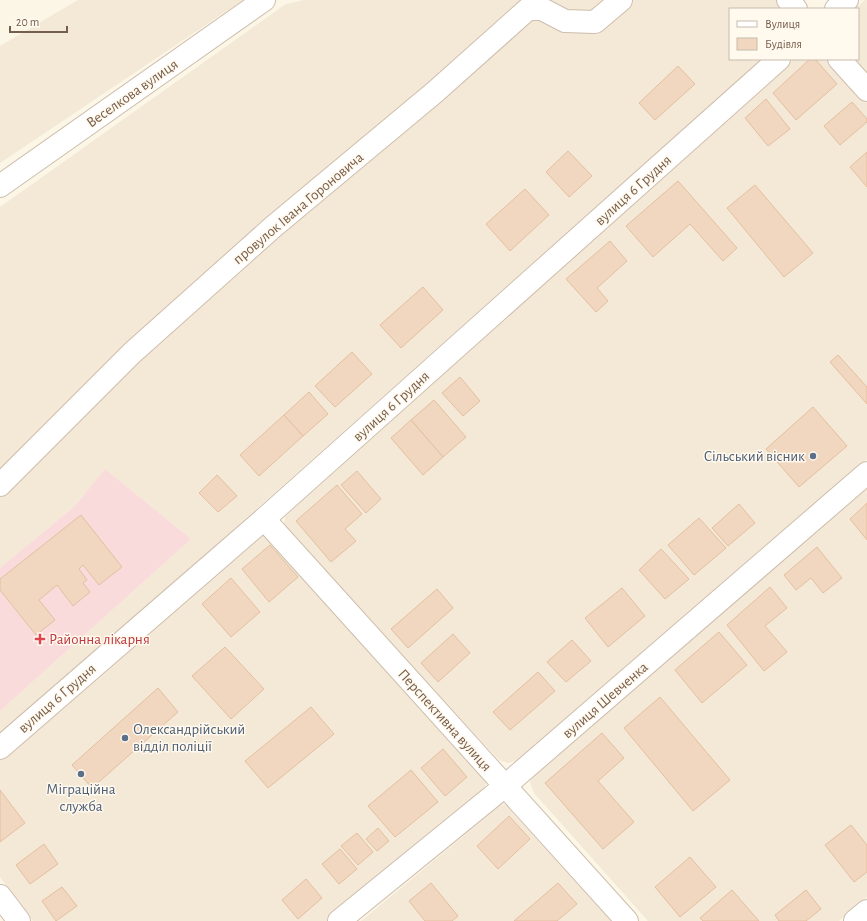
<svg xmlns="http://www.w3.org/2000/svg" width="867" height="921" font-family="'Alegreya Sans',sans-serif">
	<style>
		.residential { fill: #f4e8d6 }
		.medical { fill: #fadbdc }
		.building { fill: #f1d7bf; stroke: #e4bfa0 }
		.lines { fill: none; stroke-linecap: round; stroke-linejoin: round }
		.minor-casing { stroke: #cebead; stroke-width: 24 }
		.minor { stroke: #fff; stroke-width: 22 }
		.service-dot { fill: #5c6f8a; stroke: #fff9ee; stroke-width: 1.5 }
		.health-dot { fill: #e0444e; stroke: #fff9ee; stroke-width: 1.5 }
		.labels { text-anchor: middle; stroke-width: 3; stroke-linejoin: round; paint-order: stroke }
		.street-label { font-size: 15px; fill: #765e4c; stroke: #fff9ee }
		.service-label { font-size: 15px; fill: #4e5e75; stroke: #fff9ee; text-anchor: end }
		.health-label { font-size: 15px; fill: #be3a42; stroke: #fff9ee; text-anchor: start }
	</style>
	<rect width="100%" height="100%" fill="#fcf6e7"/>
	<g class="residential">
		<polygon points="78,0 243,0 0,163 0,46"/>
		<polygon points="304,0 778,0 785,9 730,9 730,59 762,59 0,737 0,711 191,539 105,469 75,506 0,568 0,207 286,4"/>
		<polygon points="865,0 867,0 867,73 854,59 858,59 858,9 855,9"/>
		<polygon points="794,59 828,59 867,103 867,459 517,761 508,763 499,760 288,532 284,525 285,517"/>
		<polygon points="867,487 867,897 839,921 648,921 534,793 530,782 535,771"/>
		<polygon points="259,535 268,535 487,778 485,787 327,921 33,921 0,877 0,760"/>
		<polygon points="509,804 618,921 361,921 501,805"/>
	</g>
	<polygon class="medical" points="105,469 191,539 0,711 0,568 75,506"/>
	<g class="building">
		<polygon points="810,59 815,59 837,84 796,120 773,93"/>
		<polygon points="678,66 695,84 655,120 639,103"/>
		<polygon points="766,99 790,129 768,146 745,118"/>
		<polygon points="852,102 867,119 867,122 840,145 824,126"/>
		<polygon points="568,151 592,176 569,197 546,172"/>
		<polygon points="867,152 867,187 850,167"/>
		<polygon points="678,181 737,248 723,261 690,224 653,257 626,226"/>
		<polygon points="755,185 813,253 784,277 727,208"/>
		<polygon points="525,189 549,215 510,251 486,224"/>
		<polygon points="610,241 627,261 597,288 608,301 596,312 566,279"/>
		<polygon points="423,287 443,310 401,348 380,325"/>
		<polygon points="352,352 372,374 335,407 315,386"/>
		<polygon points="838,355 867,387 867,404 830,362"/>
		<polygon points="460,377 480,401 463,416 442,393"/>
		<polygon points="309,392 328,414 303,436 284,415"/>
		<polygon points="434,400 466,437 443,457 411,420"/>
		<polygon points="813,407 847,446 799,487 766,449"/>
		<polygon points="284,415 303,436 259,476 240,455"/>
		<polygon points="411,420 443,457 423,475 391,438"/>
		<polygon points="357,471 381,499 366,513 341,485"/>
		<polygon points="217,475 237,496 218,512 199,493"/>
		<polygon points="337,485 362,514 345,529 356,541 331,562 296,521"/>
		<polygon points="867,503 867,540 850,519"/>
		<polygon points="739,504 755,523 728,546 712,528"/>
		<polygon points="81,515 122,567 99,585 83,565 79,569 87,580 83,583 90,592 73,606 57,585 39,600 55,620 36,635 0,590 0,579"/>
		<polygon points="699,518 726,548 694,575 668,545"/>
		<polygon points="270,545 298,577 269,602 242,569"/>
		<polygon points="817,547 842,578 823,593 811,578 796,590 784,575"/>
		<polygon points="661,549 689,579 665,599 639,570"/>
		<polygon points="231,578 260,612 231,637 202,604"/>
		<polygon points="770,587 787,608 765,626 787,652 764,671 727,625"/>
		<polygon points="622,588 645,616 608,647 585,618"/>
		<polygon points="437,589 453,608 408,648 391,629"/>
		<polygon points="719,632 747,665 702,703 675,670"/>
		<polygon points="453,634 470,653 438,682 421,663"/>
		<polygon points="572,640 591,661 566,682 547,662"/>
		<polygon points="225,647 264,689 231,719 192,676"/>
		<polygon points="538,672 555,691 510,730 493,712"/>
		<polygon points="158,688 178,712 92,788 72,765"/>
		<polygon points="660,697 730,780 693,811 624,728"/>
		<polygon points="311,707 334,734 268,788 245,761"/>
		<polygon points="602,733 624,758 598,781 634,822 603,849 545,783"/>
		<polygon points="443,749 467,777 445,796 421,768"/>
		<polygon points="411,770 438,802 395,837 368,806"/>
		<polygon points="0,790 25,823 0,842"/>
		<polygon points="509,816 530,839 498,869 477,846"/>
		<polygon points="851,825 867,845 867,872 854,882 825,845"/>
		<polygon points="378,828 389,841 377,851 366,839"/>
		<polygon points="357,833 373,852 358,865 341,846"/>
		<polygon points="44,844 58,864 30,884 16,865"/>
		<polygon points="340,849 357,869 339,884 322,864"/>
		<polygon points="690,857 716,887 680,917 655,887"/>
		<polygon points="306,879 322,898 298,919 282,900"/>
		<polygon points="431,883 458,916 452,921 425,921 409,901"/>
		<polygon points="558,883 577,904 557,921 514,921"/>
		<polygon points="62,887 77,906 56,921 42,901"/>
		<polygon points="732,890 759,921 703,921 700,918"/>
		<polygon points="806,890 821,909 806,921 779,921 775,915"/>
	</g>
	<g class="lines">
		<defs>
			<g id="minor">
				<polyline points="788,0 796,9"/>
				<polyline points="836,9 847,0"/>
				<polyline points="839,59 867,90"/>
				<polyline points="0,186 264,0"/>
				<polyline points="0,485 132,353 273,227 435,92 528,9 542,9 565,21 595,22 621,0"/>
				<polyline points="264,519 627,921"/>
				<polyline points="0,748 264,519 779,59"/>
				<polyline points="0,896 19,921"/>
				<polyline points="339,921 505,786 867,473"/>
				<polyline points="855,921 867,911"/>
			</g>
		</defs>
		<use href="#minor" class="minor-casing"/>
		<use href="#minor" class="minor"/>
	</g>
	<g class="service-dot">
		<circle cx="813" cy="456" r="4"/>
		<circle cx="125" cy="738" r="4"/>
		<circle cx="81" cy="774" r="4"/>
	</g>
	<path class="health-dot" d="M38 633h4v4h4v4h-4v4h-4v-4h-4v-4h4z"/>
	<g class="labels">
		<g class="street-label">
			<text transform="translate(132 93) rotate(-35)" y="5">Веселкова вулиця</text>
			<text transform="translate(633 190) rotate(-42)" y="5">вулиця 6 Грудня</text>
			<text transform="translate(298 208) rotate(-40)" y="5">провулок Івана Гороновича</text>
			<text transform="translate(391 406) rotate(-42)" y="5">вулиця 6 Грудня</text>
			<text transform="translate(57 698) rotate(-41)" y="5">вулиця 6 Грудня</text>
			<text transform="translate(605 700) rotate(-41)" y="5">вулиця Шевченка</text>
			<text transform="translate(445 720) rotate(48)" y="5">Перспективна вулиця</text>
		</g>
		<g class="service-label">
			<text x="805" y="461">Сільський вісник</text>
			<text x="133" y="734" text-anchor="start">Олександрійський<tspan x="133" dy="17">відділ поліції</tspan></text>
			<text x="81" y="794" text-anchor="middle">Міграційна<tspan x="81" dy="17">служба</tspan></text>
		</g>
		<g class="health-label">
			<text x="49" y="644">Районна лікарня</text>
		</g>
	</g>
	<rect x="729" y="8" width="130" height="52" fill="#fff9ee" stroke="#c8bbad"/>
	<rect x="737" y="21" width="20" height="6" fill="#ffffff" stroke="#c8bbad"/>
	<text x="765" y="28" font-size="12" fill="#765e4c">Вулиця</text>
	<rect x="737" y="38" width="20" height="12" fill="#f1d7bf" stroke="#c8bbad"/>
	<text x="765" y="48" font-size="12" fill="#765e4c">Будівля</text>
	<path d="M10 26v6h57v-6" fill="none" stroke="#765e4c" stroke-width="2"/>
	<text x="16" y="26" font-size="12" fill="#765e4c" stroke="#fff9ee" stroke-width="3" paint-order="stroke">20 m</text>
</svg>
